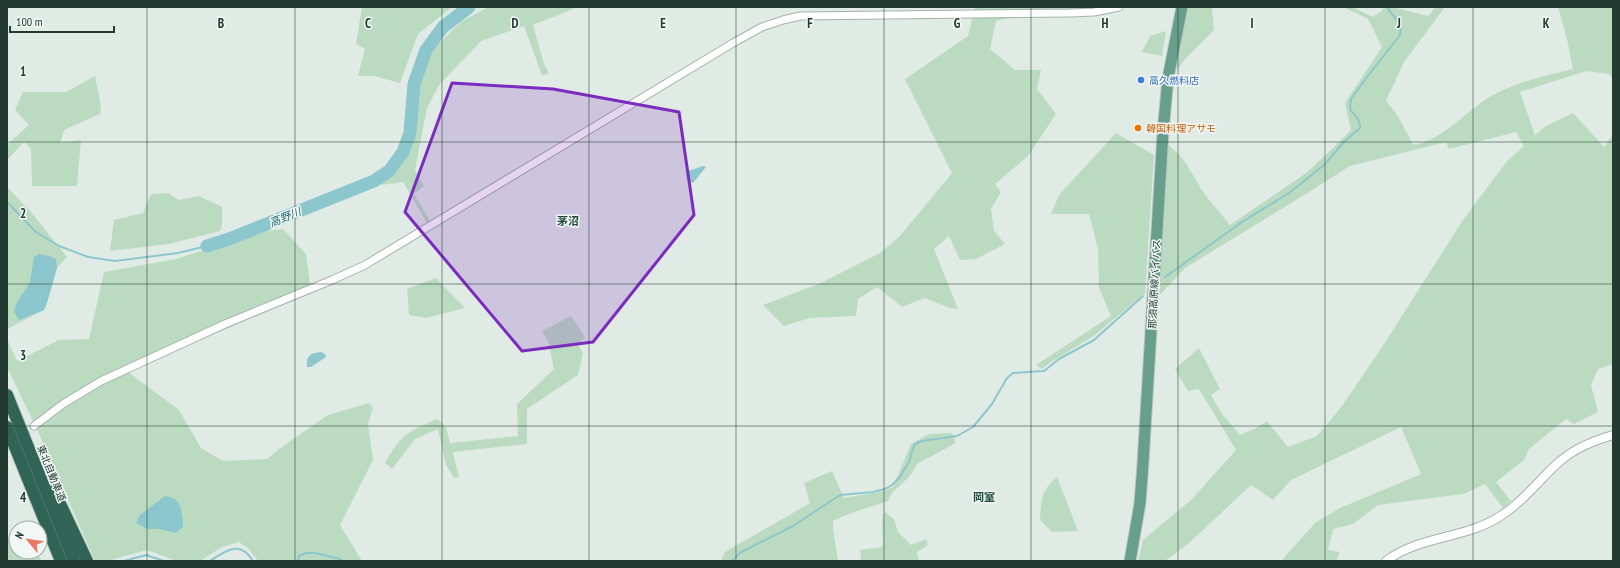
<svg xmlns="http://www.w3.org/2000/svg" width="1620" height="568" font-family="'PT Sans Narrow','Noto Sans JP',sans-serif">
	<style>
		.green { fill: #bbdbc1 }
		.water { fill: #8cc7cd }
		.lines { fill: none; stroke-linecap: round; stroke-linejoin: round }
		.stream { stroke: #8cc7cd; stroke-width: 2 }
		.river { stroke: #8cc7cd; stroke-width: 13 }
		.minor-tunnel { stroke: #bbc8c2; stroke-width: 7; stroke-dasharray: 7 3.5; stroke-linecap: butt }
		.minor-casing { stroke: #a4b2ac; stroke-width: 9 }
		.tertiary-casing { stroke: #a4b2ac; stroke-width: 10 }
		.primary-casing { stroke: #c1c8c6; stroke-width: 13 }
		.motorway-casing { stroke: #c1c8c6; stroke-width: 14 }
		.minor { stroke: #fff; stroke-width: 7 }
		.tertiary { stroke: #fff; stroke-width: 8 }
		.primary { stroke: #689e8c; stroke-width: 11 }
		.motorway { stroke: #306556; stroke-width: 12 }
		.marked { fill: #7b2cbf; fill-opacity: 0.2; stroke: #7b2cbf; stroke-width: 3; stroke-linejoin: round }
		.grid { fill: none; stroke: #223a32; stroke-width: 1; stroke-opacity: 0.55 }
		.shop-dot { fill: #3f7fe0; stroke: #f1f7f4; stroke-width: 1.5 }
		.food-dot { fill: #e8710a; stroke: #f1f7f4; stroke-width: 1.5 }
		.labels { text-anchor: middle; stroke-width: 3; stroke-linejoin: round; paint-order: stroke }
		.shop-label { font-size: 10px; fill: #366cbe; stroke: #f1f7f4; text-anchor: start }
		.food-label { font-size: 10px; fill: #c56008; stroke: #f1f7f4; text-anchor: start }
		.street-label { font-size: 10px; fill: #223a32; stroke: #f1f7f4 }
		.water-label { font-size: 11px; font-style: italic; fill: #206a72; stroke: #f1f7f4 }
		.neighbourhood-label { font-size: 11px; font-weight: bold; fill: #1f4b3e; stroke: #f1f7f4 }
		.grid-label { font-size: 13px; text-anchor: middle; font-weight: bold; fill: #223a32; stroke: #f1f7f4; stroke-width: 3; stroke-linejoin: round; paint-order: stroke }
	</style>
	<rect width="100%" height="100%" fill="#e1ebe6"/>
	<g class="green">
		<polygon points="362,7 452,7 418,34 400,83 374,76 358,76 365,49 356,44"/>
		<polygon points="489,7 578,7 533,25 544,64 549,74 542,75 524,26 481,41 439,85 427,108 415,170 424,186 414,194 431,223 428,225 403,182 382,185 381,180 390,174 401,161 414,132 416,89 431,51 462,21"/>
		<polygon points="943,7 1103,7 1092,9 1041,11 996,21 990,49 1015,70 1041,70 1037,89 1056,114 1028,156 995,184 1001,192 991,209 994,231 1005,244 976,259 960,260 949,236 934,249 958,309 950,308 925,298 902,307 877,287 858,299 856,316 810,318 784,326 763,305 821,283 880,253 900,236 952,173 905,79 968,36 975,8"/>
		<polygon points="1189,7 1212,7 1214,30 1185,59 1177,70 1179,48"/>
		<path d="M 1343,7 L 1355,7 L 1356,9 L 1373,17 L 1383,10 L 1383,7 L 1396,7 L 1396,8 L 1428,16 L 1436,7 L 1445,7 L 1404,62 L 1386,101 L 1398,116 L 1413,145 C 1442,142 1471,105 1497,93 C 1521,81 1547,75 1573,69 L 1567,39 L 1558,7 L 1613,7 L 1613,79 L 1609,74 L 1586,71 L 1520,92 L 1535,135 L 1546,126 L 1573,113 L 1604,147 L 1613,134 L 1613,364 L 1598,369 L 1591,385 L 1598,412 L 1574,424 L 1566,419 L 1529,449 L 1524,460 L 1496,482 L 1511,501 L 1503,508 L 1485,484 L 1463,494 L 1378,505 L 1353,524 L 1333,529 L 1328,550 L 1340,552 L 1336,561 L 1281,561 L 1315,523 L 1340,508 L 1421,474 L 1401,427 L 1291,480 L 1273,500 L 1251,485 L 1188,544 L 1165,561 L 1138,561 L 1143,540 L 1191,500 L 1236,450 L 1199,389 L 1188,391 L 1175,369 L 1199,348 L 1220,389 L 1211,395 L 1222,414 L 1240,435 L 1256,428 L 1267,421 L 1288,447 L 1317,436 L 1342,406 L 1384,344 L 1463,220 L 1507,161 L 1524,146 L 1516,132 L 1449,149 L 1446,142 L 1350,166 L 1309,192 L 1185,268 L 1158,297 L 1167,144 C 1188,160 1192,176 1206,196 C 1214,206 1222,215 1230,225 L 1306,173 L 1329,152 L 1351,130 L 1345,103 L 1382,47 L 1368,19 Z"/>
		<polygon points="1166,31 1162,56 1142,52 1150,36"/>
		<polygon points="95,76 101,106 100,114 64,130 60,143 81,140 77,186 32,186 31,148 24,142 7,160 7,145 29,125 15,110 23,92 66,92"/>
		<polygon points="1116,133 1154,155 1145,293 1095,335 1048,364 1042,369 1036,365 1111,316 1099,288 1098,249 1089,214 1051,214 1059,195"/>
		<polygon points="7,187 31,212 67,257 57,268 46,306 44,310 7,329"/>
		<polygon points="168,193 179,200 199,196 222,207 222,225 220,231 169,244 110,251 114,220 143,213 151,194"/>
		<polygon points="283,229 306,254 311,292 128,372 179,410 201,448 223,461 267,459 283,446 328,415 369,403 373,408 368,424 373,460 340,525 362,561 258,561 248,548 239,542 222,547 200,561 176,561 147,550 107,561 95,561 40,436 7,367 7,339 17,361 59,340 89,339 104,272 176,259 259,232"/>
		<polygon points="436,278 465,308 426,318 409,315 407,289"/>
		<path d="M 571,316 L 585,337 L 578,344 L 583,354 L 578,375 L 527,409 L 527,444 L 453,452 L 459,477 L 454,478 L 446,465 L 438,429 L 415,439 L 392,469 L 385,463 C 401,434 408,432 437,419 L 446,427 L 450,443 L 518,436 L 517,404 L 554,369 L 548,341 L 542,331 Z"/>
		<polygon points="952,433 956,443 917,464 910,476 892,493 888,501 851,513 833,521 833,529 838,561 721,561 725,552 810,503 804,483 832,471 844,498 880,492 893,487 911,444 929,434"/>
		<path d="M 1057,477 L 1078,531 L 1052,532 L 1040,520 C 1041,501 1041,490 1057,477 Z"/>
		<polygon points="884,511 894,519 898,532 911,545 926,539 928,545 917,552 919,561 861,561 860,550 882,547 883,543 882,523"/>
		<polygon points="16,536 16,552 38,552 41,561 7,561 7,540"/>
	</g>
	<g class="water">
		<polygon points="703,166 706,167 693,183 689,182 686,176 688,171"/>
		<polygon points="39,254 49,256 56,259 57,268 46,306 44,310 19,320 14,312 16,304 30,282 34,257"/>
		<path d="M 321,352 L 325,354 L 326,357 L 311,367 L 307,367 C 306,355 311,353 321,352 Z"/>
		<path d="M 165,496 C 183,498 182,513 183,527 L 176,533 L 159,529 L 148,529 L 136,523 L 139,516 Z"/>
	</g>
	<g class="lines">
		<g class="stream">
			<polyline points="7,202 36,232 59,246 88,257 115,261 178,253 207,246"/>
			<path d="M 1165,277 L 1242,222 L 1289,193 L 1324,165 L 1344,142 L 1360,128 C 1361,120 1354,115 1350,109 L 1351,99 L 1367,77 L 1400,35 L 1401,25 L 1388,9 L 1389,7"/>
			<polyline points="124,561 146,555 164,561"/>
			<path d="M 210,561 C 227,550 240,540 253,561"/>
			<polyline points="298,561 299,556 306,553 315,553 340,559 343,561"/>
			<polyline points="732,561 741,552 793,526 840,495 873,492 885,489 892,485 899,478 909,462 912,451 915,444 922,441 957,436 973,427 992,404 1007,378 1013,373 1044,371 1059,359 1094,340 1143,296"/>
		</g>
		<polyline class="river" points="207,246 229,239 374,181 389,171 403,152 410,133 414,84 426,50 443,27 469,7"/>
		<polyline class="minor-tunnel" points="7,448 34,426"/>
		<defs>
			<polyline id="minor" points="34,426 63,404 101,381 225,324 332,280 365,265 733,43 762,27 783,20 800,16 1070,13 1094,12 1119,7"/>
			<path id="tertiary" d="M 1386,561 C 1419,536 1464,539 1499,517 C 1522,503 1539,480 1559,462 C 1575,448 1593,441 1613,435"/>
			<polyline id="primary" points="1130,561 1140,503 1143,463 1163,132 1168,78 1182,7"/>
			<g id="motorway">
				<polyline points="7,395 74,561"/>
				<polyline points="7,427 61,561"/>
				<polyline points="54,491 87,561"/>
			</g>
		</defs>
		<use href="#minor" class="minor-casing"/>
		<use href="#tertiary" class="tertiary-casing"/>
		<use href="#primary" class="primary-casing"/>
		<use href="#motorway" class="motorway-casing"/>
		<use href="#minor" class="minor"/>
		<use href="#tertiary" class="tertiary"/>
		<use href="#primary" class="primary"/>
		<use href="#motorway" class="motorway"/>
	</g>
	<path class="marked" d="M 452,83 L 553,89 L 679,112 L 694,215 L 593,342 L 522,351 L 405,212 Z"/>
	<path class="grid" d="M 147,7 L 147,561M 295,7 L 295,561M 442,7 L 442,561M 589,7 L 589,561M 736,7 L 736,561M 884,7 L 884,561M 1031,7 L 1031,561M 1178,7 L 1178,561M 1325,7 L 1325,561M 1473,7 L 1473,561M 7,142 L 1613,142M 7,284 L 1613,284M 7,426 L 1613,426"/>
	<circle class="shop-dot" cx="1141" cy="80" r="4"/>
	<circle class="food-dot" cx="1138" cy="128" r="4"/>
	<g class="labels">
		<g class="shop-label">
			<text x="1149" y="84">高久燃料店</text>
		</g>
		<g class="food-label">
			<text x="1146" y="132">韓国料理アサモ</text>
		</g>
		<g class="street-label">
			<text transform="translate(1154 284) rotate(-87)" y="4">那須高原線バイパス</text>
			<text transform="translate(52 473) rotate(68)" y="4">東北自動車道</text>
		</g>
		<g class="water-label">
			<text transform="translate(285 217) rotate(-22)" y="4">高野川</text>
		</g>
		<g class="neighbourhood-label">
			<text x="568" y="225">茅沼</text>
			<text x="984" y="501">岡室</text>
		</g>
	</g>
	<g class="grid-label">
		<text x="221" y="28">B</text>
		<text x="368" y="28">C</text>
		<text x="515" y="28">D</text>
		<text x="663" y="28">E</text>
		<text x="810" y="28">F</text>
		<text x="957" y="28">G</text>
		<text x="1105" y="28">H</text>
		<text x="1252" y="28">I</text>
		<text x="1399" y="28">J</text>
		<text x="1546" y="28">K</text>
		<text x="23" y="76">1</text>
		<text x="23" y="218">2</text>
		<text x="23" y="360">3</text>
		<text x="23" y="502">4</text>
	</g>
	<rect width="1620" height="568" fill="none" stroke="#223a32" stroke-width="16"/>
	<g transform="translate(28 540) rotate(299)"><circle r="19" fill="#f1f7f4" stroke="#9eaba6"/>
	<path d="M0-3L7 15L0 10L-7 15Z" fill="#ea7860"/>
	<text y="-6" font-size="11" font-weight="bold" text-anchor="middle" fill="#223a32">N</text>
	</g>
	<path d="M10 26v6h104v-6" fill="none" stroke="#223a32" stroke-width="2"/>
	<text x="16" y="26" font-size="12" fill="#223a32" stroke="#f1f7f4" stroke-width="3" paint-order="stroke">100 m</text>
</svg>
